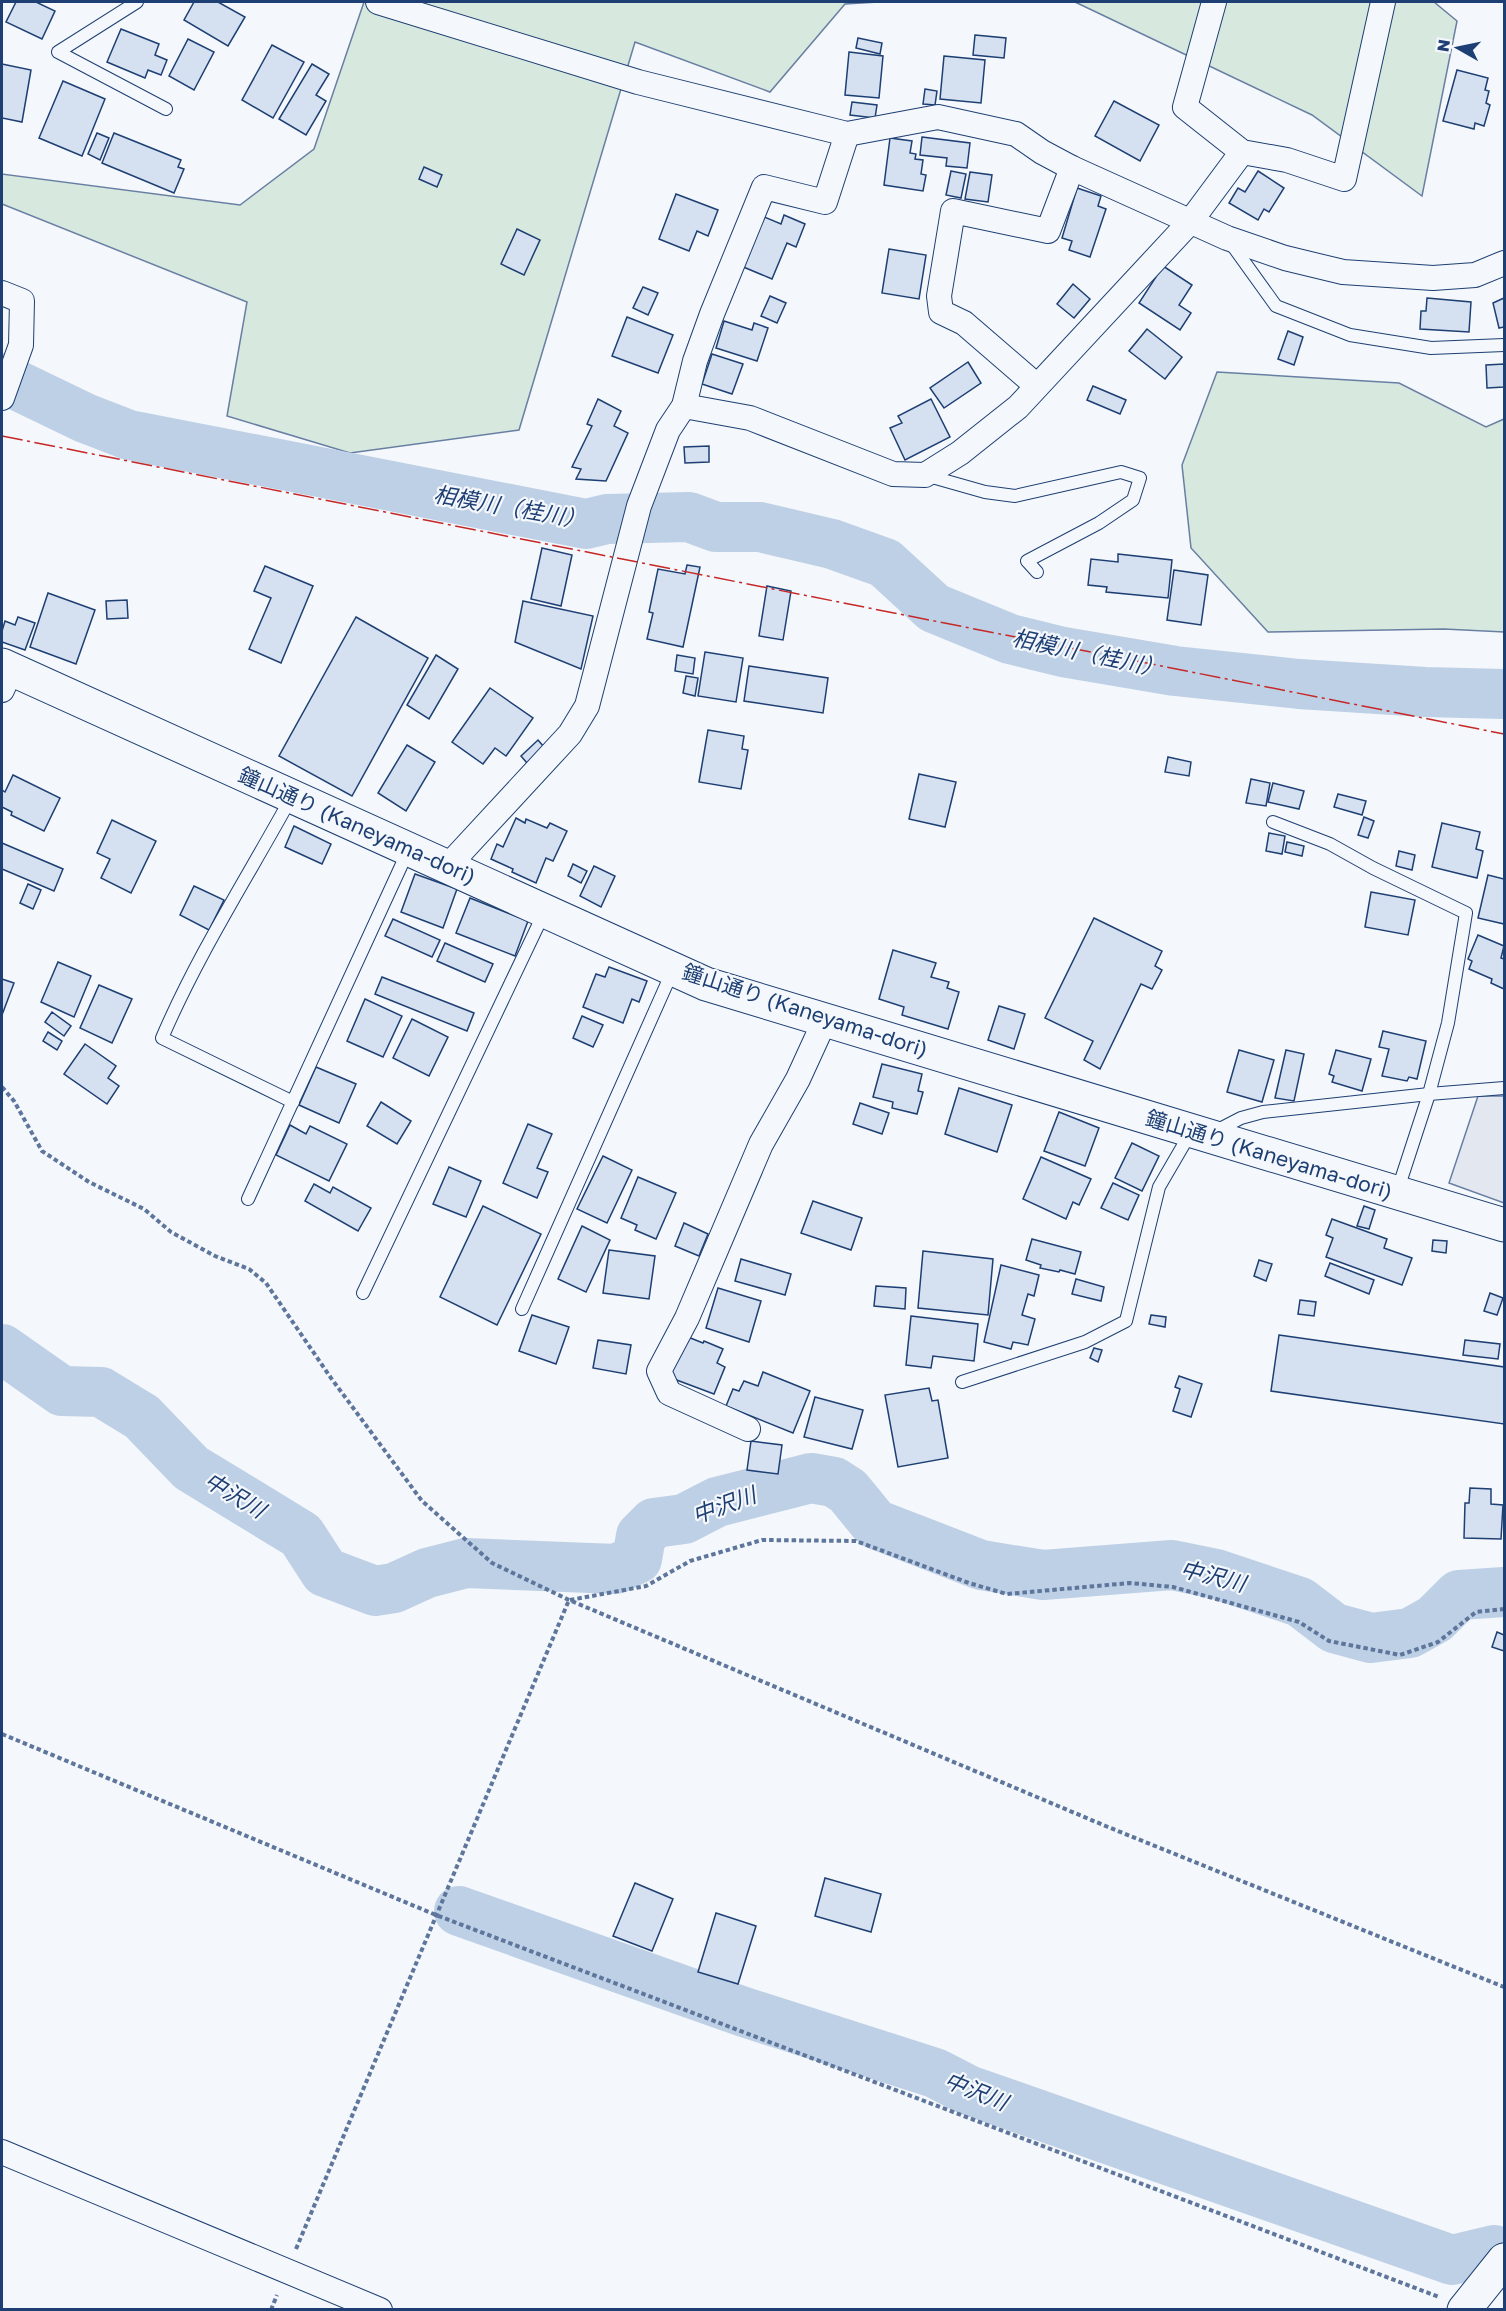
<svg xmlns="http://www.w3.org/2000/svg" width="1506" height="2311" font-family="'Golos Text','Noto Sans JP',sans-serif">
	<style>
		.green { fill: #d7e8df; stroke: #687fa3; stroke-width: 1.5 }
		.parking { fill: #e3e8f0; stroke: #687fa3; stroke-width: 1.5 }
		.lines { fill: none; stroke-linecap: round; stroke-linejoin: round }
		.river { stroke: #bed0e5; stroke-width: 50 }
		.building { fill: #d5e0f0; stroke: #1d3f73; stroke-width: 1.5 }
		.lane-casing { stroke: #1d3f73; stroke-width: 14 }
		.street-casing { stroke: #1d3f73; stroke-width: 26 }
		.secondary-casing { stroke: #1d3f73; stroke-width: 35 }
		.path { stroke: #5e769c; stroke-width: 4; stroke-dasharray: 4.5 3; stroke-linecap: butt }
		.lane { stroke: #f4f7fb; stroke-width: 12 }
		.street { stroke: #f4f7fb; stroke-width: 24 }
		.secondary { stroke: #f4f7fb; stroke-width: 33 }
		.power { stroke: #c62828; stroke-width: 1.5; stroke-dasharray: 21 4.5 3 4.5; stroke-linecap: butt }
		.labels { text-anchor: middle; stroke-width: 4.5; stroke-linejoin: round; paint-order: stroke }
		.street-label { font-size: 21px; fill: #1d3f73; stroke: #f4f7fb }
		.water-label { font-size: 22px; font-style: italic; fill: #1d3f73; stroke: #f4f7fb }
	</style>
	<rect width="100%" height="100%" fill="#f4f7fb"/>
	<g class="green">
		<polygon points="364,2 878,2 845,4 770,92 635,42 519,430 350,453 227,416 247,302 2,204 2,174 240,205 314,149"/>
		<polygon points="1075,2 1434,2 1457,21 1422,196 1312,115"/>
		<polygon points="1217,372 1399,383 1486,427 1504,419 1504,632 1444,629 1268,632 1191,548 1182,465"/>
	</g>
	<polygon class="parking" points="1478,1096 1504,1096 1504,1203 1449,1183"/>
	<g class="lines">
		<g class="river">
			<polyline points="2,378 85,418 129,435 586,524 607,519 689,517 716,527 760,527 832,544 885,563 934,608 1010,639 1063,652 1175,671 1299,684 1425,692 1504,694"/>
			<polyline points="2,1349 62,1391 101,1392 142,1417 191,1468 301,1535 325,1572 375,1591 394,1588 427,1573 466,1563 616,1569 637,1559 641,1536 654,1523 684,1519 717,1502 811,1478 834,1482 848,1491 875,1524 981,1565 1043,1575 1172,1565 1216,1574 1300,1602 1334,1628 1371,1638 1410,1633 1435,1619 1459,1595 1504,1592"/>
			<polyline points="459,1911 744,2012 935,2073 968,2090 1452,2260 1494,2250"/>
		</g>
	</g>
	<g class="building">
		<polygon points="16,2 36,2 55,11 42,39 6,22"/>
		<polygon points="194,2 218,2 245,17 228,46 184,20"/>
		<polygon points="121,29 159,44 155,55 167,60 161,75 148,70 145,78 107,62"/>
		<polygon points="975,35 1006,38 1004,58 973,55"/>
		<polygon points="858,38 882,43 880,54 856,48"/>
		<polygon points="188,39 214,52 194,90 169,76"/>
		<polygon points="272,45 304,62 273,118 242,100"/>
		<polygon points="849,52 883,56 879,98 845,95"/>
		<polygon points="944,56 985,60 981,103 940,99"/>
		<polygon points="2,64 31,70 22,122 2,118"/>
		<polygon points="312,64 329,74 316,95 326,101 306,135 279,119"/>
		<polygon points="1457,70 1488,78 1485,90 1489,91 1486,103 1490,105 1484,126 1475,123 1474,129 1443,121"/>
		<polygon points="63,81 105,99 82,156 39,138"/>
		<polygon points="925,89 937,91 935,105 923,104"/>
		<polygon points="1114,101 1159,125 1140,161 1095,136"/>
		<polygon points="852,102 877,105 875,118 850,115"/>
		<polygon points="97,133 109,138 100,160 88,154"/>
		<polygon points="114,133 181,160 178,167 184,169 174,193 102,163"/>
		<polygon points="922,137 970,143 967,168 946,166 947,158 920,155"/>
		<polygon points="890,138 912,141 910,153 916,154 915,159 923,160 921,174 926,175 923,191 884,185"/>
		<polygon points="424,167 442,175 437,187 419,179"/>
		<polygon points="951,171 966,174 961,198 946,195"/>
		<polygon points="1258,171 1284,188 1269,212 1264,209 1258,220 1229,203 1238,188 1245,192"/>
		<polygon points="970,172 992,175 988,202 965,199"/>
		<polygon points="1077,188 1101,196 1098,206 1106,209 1090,257 1069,250 1072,241 1062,238"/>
		<polygon points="676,194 718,210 708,236 697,231 689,251 659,239"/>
		<polygon points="784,215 805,224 796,247 787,243 772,279 741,266 762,216 781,224"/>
		<polygon points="517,229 540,240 524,275 501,264"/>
		<polygon points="889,249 926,255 919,299 882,293"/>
		<polygon points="1163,266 1192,285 1179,305 1191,313 1180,330 1139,303"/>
		<polygon points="1073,284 1090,299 1074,318 1057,304"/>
		<polygon points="643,287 658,293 648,315 633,308"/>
		<polygon points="770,296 786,303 777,323 761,316"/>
		<polygon points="1427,298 1471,302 1469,332 1420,329 1421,311 1426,311"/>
		<polygon points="1504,298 1504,327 1499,328 1493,303"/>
		<polygon points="627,317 673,335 658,373 612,356"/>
		<polygon points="724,321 752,330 754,323 768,328 757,361 716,348"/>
		<polygon points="1147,329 1182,357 1165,379 1129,351"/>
		<polygon points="1288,331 1303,337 1294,365 1278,359"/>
		<polygon points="712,354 743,364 732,394 702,384"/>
		<polygon points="968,362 981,383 944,408 930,388"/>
		<polygon points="1504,364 1504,387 1487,388 1486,365"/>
		<polygon points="1093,386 1126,400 1120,414 1087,400"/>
		<polygon points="598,399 621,411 614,426 628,433 606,481 576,479 581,469 572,467 592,426 587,424"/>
		<polygon points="931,399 950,437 905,460 890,428 902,423 898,416"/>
		<polygon points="709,446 709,462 685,463 684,447"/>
		<polygon points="542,548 572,555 561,606 531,599"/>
		<polygon points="1118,554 1172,560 1168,598 1106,592 1107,587 1088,585 1091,559 1118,562"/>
		<polygon points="687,565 700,567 683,647 647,639 653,613 649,612 658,569 685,574"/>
		<polygon points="265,566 313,586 281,663 249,649 271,598 254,591"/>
		<polygon points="1174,570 1208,575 1201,625 1167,620"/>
		<polygon points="767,586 791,591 783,640 759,636"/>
		<polygon points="48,593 95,610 76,664 30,647"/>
		<polygon points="127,600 128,618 107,619 106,601"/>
		<polygon points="523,601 593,616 581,669 515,642"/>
		<polygon points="18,617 35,623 25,650 2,642 2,631 5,621 15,625"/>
		<polygon points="356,617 428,658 352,796 279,756"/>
		<polygon points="705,652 743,658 736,702 698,696"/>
		<polygon points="436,655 458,669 429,719 407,705"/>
		<polygon points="677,655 695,658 693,674 675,671"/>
		<polygon points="749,666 828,678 823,713 744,701"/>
		<polygon points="686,676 698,678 695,696 683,693"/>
		<polygon points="490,688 533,718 506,756 495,748 483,764 452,742"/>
		<polygon points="708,730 744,736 742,749 748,750 741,789 699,782"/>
		<polygon points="538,740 544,747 527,763 521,756"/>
		<polygon points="407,745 435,762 406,811 378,793"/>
		<polygon points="1168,757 1191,762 1189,776 1165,772"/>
		<polygon points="919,774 956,782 945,827 909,819"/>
		<polygon points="13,775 60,798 44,831 11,815 12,812 2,807 2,790 5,792"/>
		<polygon points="1251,779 1270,783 1266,806 1246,803"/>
		<polygon points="1273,783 1304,791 1299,809 1268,802"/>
		<polygon points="1338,794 1366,801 1362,815 1334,807"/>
		<polygon points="1364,817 1374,821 1368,838 1358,835"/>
		<polygon points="516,818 525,823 526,819 547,828 550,823 567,831 553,861 546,858 536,883 512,872 513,869 491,859 497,844 503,847"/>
		<polygon points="112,820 156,841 131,893 101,878 110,859 97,853"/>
		<polygon points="1442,823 1480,832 1476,849 1483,851 1477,878 1432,867"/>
		<polygon points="294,826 331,844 322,864 285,847"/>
		<polygon points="1269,833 1285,836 1282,854 1266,851"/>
		<polygon points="1287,842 1304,846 1302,856 1285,852"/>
		<polygon points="2,843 63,869 54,891 2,869"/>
		<polygon points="1399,851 1415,855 1412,870 1396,866"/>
		<polygon points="573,864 587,871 581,883 568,876"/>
		<polygon points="594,866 615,876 601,907 580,896"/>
		<polygon points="415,874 457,889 443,928 401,912"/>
		<polygon points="1488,875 1504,879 1504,924 1478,918"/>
		<polygon points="28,884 41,890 33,909 20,903"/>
		<polygon points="194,886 224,900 209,930 180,915"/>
		<polygon points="1371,892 1415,900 1408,935 1365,927"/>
		<polygon points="470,898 528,921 515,956 456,933"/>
		<polygon points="1094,918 1162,951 1155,966 1162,970 1152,989 1141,984 1100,1069 1084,1060 1093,1041 1045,1018"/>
		<polygon points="393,919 440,940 432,957 385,936"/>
		<polygon points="1478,935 1504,946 1501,958 1504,959 1504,989 1491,983 1492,979 1469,969 1472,961 1468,959"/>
		<polygon points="445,943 493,964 485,982 437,961"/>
		<polygon points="893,950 936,963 931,977 949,982 947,988 959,992 948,1029 902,1015 904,1007 879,999"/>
		<polygon points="58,962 91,976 74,1017 41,1002"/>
		<polygon points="609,967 647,981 639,1002 632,999 623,1023 583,1007 596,974 605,977"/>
		<polygon points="382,977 474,1013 467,1031 375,994"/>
		<polygon points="2,979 14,983 2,1015"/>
		<polygon points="99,985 132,999 112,1043 80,1028"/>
		<polygon points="365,999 402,1016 383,1057 347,1041"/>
		<polygon points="999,1006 1025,1014 1014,1049 988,1040"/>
		<polygon points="52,1012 71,1026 64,1036 45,1022"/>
		<polygon points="582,1016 603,1025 593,1047 573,1038"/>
		<polygon points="412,1019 448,1037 429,1076 393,1058"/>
		<polygon points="1383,1031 1426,1041 1417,1079 1409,1077 1407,1081 1382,1076 1389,1049 1379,1047"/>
		<polygon points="48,1032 62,1041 57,1050 43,1041"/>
		<polygon points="85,1044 116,1066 108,1078 119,1086 107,1104 64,1074"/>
		<polygon points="1239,1050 1274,1060 1262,1102 1227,1092"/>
		<polygon points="1286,1050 1304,1054 1294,1101 1275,1098"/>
		<polygon points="1336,1050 1371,1059 1362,1091 1332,1082 1334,1076 1329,1074"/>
		<polygon points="882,1064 922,1074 918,1091 923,1092 917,1114 892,1108 893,1102 873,1097"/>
		<polygon points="316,1067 356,1084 339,1123 299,1105"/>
		<polygon points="959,1088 1012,1105 997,1152 945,1134"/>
		<polygon points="381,1102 411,1121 397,1144 367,1126"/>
		<polygon points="860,1103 889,1113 882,1134 853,1124"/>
		<polygon points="1059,1112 1099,1128 1085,1166 1044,1151"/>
		<polygon points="528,1124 552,1134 537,1168 548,1172 537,1198 503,1183"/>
		<polygon points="290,1125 306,1134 310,1126 347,1144 329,1181 276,1155"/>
		<polygon points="1132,1143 1159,1156 1142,1191 1115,1178"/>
		<polygon points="603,1156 632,1170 607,1223 577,1209"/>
		<polygon points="1041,1157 1091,1179 1079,1205 1073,1202 1066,1219 1023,1199"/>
		<polygon points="449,1167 481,1181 466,1217 433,1204"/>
		<polygon points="638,1177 676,1193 656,1239 635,1230 637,1225 621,1218"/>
		<polygon points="1113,1183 1139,1195 1128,1220 1101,1208"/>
		<polygon points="314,1184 330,1193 333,1187 371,1208 358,1231 305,1201"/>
		<polygon points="813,1201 862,1218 851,1250 801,1233"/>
		<polygon points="483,1206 541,1234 497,1325 440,1297"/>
		<polygon points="1364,1206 1375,1210 1369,1229 1357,1226"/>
		<polygon points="1332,1219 1387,1239 1384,1248 1412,1258 1402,1285 1326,1257 1333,1238 1326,1235"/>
		<polygon points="684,1223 708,1234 699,1256 675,1246"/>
		<polygon points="582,1226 610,1240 586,1292 558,1279"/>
		<polygon points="1032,1239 1081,1252 1075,1274 1060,1270 1059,1272 1040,1268 1041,1265 1026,1260"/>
		<polygon points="1433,1240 1447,1241 1446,1253 1432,1251"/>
		<polygon points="609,1250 655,1256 649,1299 603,1293"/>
		<polygon points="923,1251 993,1259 988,1315 918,1308"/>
		<polygon points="741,1259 791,1274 785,1295 735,1281"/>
		<polygon points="1259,1260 1272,1264 1266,1281 1254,1276"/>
		<polygon points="1330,1263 1374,1280 1369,1294 1325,1276"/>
		<polygon points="1001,1265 1039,1275 1034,1296 1028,1294 1022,1315 1035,1319 1028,1345 1013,1342 1011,1349 984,1342"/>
		<polygon points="1076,1279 1104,1287 1101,1301 1072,1294"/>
		<polygon points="876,1286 906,1288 905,1309 874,1306"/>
		<polygon points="718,1288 761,1301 749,1342 706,1328"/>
		<polygon points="1490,1293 1503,1298 1497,1315 1484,1311"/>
		<polygon points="1300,1300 1316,1302 1314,1316 1298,1314"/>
		<polygon points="532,1315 569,1327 556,1364 519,1351"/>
		<polygon points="1151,1315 1166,1317 1165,1327 1149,1324"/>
		<polygon points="911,1316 978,1324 974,1361 933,1356 931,1368 906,1365"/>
		<polygon points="1279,1335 1504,1367 1504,1424 1271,1391"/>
		<polygon points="688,1337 703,1343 704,1341 723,1349 717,1363 725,1367 714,1394 666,1376"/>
		<polygon points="598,1340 631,1345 626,1374 593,1368"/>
		<polygon points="1465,1340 1500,1344 1498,1359 1463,1355"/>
		<polygon points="1094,1348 1102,1350 1098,1362 1090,1358"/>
		<polygon points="763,1372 810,1391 793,1433 726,1406 733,1389 739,1391 744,1381 758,1386"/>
		<polygon points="1179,1376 1202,1384 1191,1417 1173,1411 1180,1389 1175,1387"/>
		<polygon points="929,1388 932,1401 938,1400 948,1458 898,1467 885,1395"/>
		<polygon points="815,1397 863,1410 852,1449 804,1437"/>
		<polygon points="751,1441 782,1445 778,1474 747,1470"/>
		<polygon points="1470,1488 1491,1489 1491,1504 1503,1505 1501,1539 1464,1538 1465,1503 1469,1503"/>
		<polygon points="1497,1632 1504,1635 1504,1651 1492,1647"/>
		<polygon points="825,1878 881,1894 871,1932 815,1916"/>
		<polygon points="635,1883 673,1899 652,1951 613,1936"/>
		<polygon points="716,1913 756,1926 738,1984 698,1972"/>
	</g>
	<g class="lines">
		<defs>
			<g id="lane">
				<polyline points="137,2 58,52 166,109"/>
				<polyline points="1230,242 1276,306 1350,335 1431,348 1504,345"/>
				<polyline points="925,475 985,492 1015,496 1121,472 1140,478 1133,500 1099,523 1027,561 1037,572"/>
				<path d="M 291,798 C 247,878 198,954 162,1038 L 293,1102"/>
				<polyline points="1273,822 1330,844 1373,868 1466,913 1448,1023 1429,1094 1397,1192"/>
				<polyline points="1214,1132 1241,1118 1263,1112 1429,1094 1504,1088"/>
				<polyline points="248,1199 408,851"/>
				<polyline points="363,1293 544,913"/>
				<polyline points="522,1309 673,970"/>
				<polyline points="962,1382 1085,1342 1126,1321 1159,1187 1191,1132"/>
			</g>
			<g id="street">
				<polyline points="378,2 638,82 847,134 938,117 1016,134 1042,152 1072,168 1227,238 1285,258 1343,272 1433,278 1475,275 1504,263"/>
				<polyline points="1214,2 1185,107 1242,152 1287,160 1344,179 1383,2"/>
				<polyline points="2,293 22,301 21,345 2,398"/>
				<polyline points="1037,386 964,323 941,312 939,296 953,211 1048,231 1072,168"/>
				<polyline points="684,406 750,418 893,474 925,475 960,453 1018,407 1190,222 1242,152"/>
				<polyline points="2,690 11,670"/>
				<polyline points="447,867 570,734 587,706 639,506 668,430 684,406 695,361 712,314 764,187 825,202 847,134"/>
				<polyline points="748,1429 669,1393 659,1371 687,1318 761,1144 798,1079 825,1020"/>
				<polyline points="2,2152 380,2310"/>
			</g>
			<g id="secondary">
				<polyline points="2,665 706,984 1504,1225"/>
				<polyline points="1464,2310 1504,2260"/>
			</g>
		</defs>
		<use href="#lane" class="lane-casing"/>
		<use href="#street" class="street-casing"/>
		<use href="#secondary" class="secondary-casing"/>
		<g class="path">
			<polyline points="2,1087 14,1101 42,1151 89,1182 144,1209 171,1232 215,1256 249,1269 266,1283 331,1378 422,1501 492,1563 569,1600 1108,1827 1504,1987"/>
			<polyline points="570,1600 646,1586 690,1561 762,1540 856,1541 969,1583 1007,1594 1130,1583 1173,1587 1299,1622 1329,1641 1400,1655 1438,1642 1476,1612 1504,1609"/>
			<polyline points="2,1734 436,1915 1439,2297"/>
			<polyline points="296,2249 569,1600"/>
			<polyline points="271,2310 277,2295"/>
		</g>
		<use href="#lane" class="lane"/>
		<use href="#street" class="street"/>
		<use href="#secondary" class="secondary"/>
		<polyline class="power" points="2,436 1504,734"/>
	</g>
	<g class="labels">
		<g class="street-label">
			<text transform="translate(357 826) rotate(24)" y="7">鐘山通り (Kaneyama-dori)</text>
			<text transform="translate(805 1011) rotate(18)" y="7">鐘山通り (Kaneyama-dori)</text>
			<text transform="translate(1269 1155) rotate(17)" y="7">鐘山通り (Kaneyama-dori)</text>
		</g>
		<g class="water-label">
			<text transform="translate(510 507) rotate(10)" y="8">相模川（桂川）</text>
			<text transform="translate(1088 653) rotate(12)" y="8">相模川（桂川）</text>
			<text transform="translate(235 1495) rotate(31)" y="8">中沢川</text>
			<text transform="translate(724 1505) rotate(-20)" y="8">中沢川</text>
			<text transform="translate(1213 1576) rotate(14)" y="8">中沢川</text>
			<text transform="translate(976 2091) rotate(22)" y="8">中沢川</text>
		</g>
	</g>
	<rect width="1506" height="2311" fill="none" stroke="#1d3f73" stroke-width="6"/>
	<g transform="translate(1458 48) rotate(279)" stroke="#f4f7fb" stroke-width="4.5" paint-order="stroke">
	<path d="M0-4.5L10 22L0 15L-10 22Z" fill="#1d3f73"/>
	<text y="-9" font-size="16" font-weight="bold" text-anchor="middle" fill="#1d3f73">N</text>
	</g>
</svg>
